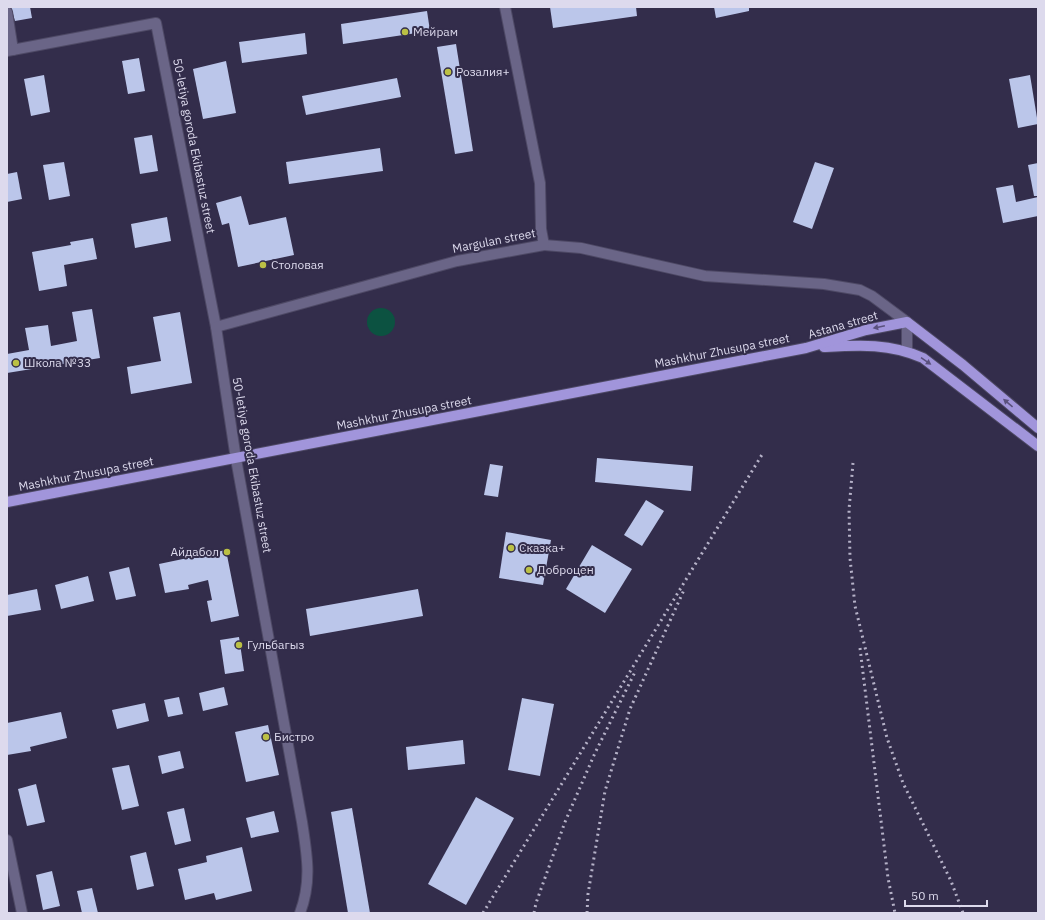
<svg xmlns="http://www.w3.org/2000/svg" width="1045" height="920" font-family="'IBM Plex Sans',sans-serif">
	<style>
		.water { fill: #0c5241 }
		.building { fill: #bbc6ea }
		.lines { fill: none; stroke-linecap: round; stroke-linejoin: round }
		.minor-casing { stroke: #4e4965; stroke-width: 12 }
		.major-casing { stroke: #4e4965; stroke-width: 12 }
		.minor { stroke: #6a6587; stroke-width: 10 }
		.major { stroke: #a195db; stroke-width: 10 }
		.rail { stroke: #b6b2c8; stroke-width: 3; stroke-dasharray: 2 4; stroke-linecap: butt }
		.oneway { fill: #5a517d }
		.poi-dot { fill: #bbc045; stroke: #332d4b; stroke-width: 1.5 }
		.labels { text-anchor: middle; stroke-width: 4; stroke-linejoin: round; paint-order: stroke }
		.poi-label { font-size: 12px; fill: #dddaed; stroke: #332d4b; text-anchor: start }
		.street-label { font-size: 12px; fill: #dddaed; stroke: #332d4b }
	</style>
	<rect width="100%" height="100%" fill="#332d4b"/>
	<circle class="water" cx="381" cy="322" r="14"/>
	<g class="building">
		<polygon points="11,7 30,7 32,18 15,21"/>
		<polygon points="550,7 636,7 637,16 553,28"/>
		<polygon points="714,7 749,7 749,11 716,18"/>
		<polygon points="427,11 430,31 343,44 341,24"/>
		<polygon points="305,33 307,54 242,63 239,42"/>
		<polygon points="456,44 473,151 455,154 437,47"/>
		<polygon points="139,58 145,91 128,94 122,61"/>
		<polygon points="226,61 236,113 203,119 193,69"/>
		<polygon points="44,75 50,112 31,116 24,79"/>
		<polygon points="1030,75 1038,124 1018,128 1009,79"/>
		<polygon points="397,78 401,97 306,115 302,96"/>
		<polygon points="152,135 158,171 140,174 134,138"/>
		<polygon points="380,148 383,171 289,184 286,162"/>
		<polygon points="64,162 70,196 49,200 43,165"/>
		<polygon points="815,162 834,168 812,229 793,222"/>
		<polygon points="1038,163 1038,196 1034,196 1028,165"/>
		<polygon points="17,172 22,199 7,202 7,174"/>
		<polygon points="1013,185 1016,202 1038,197 1038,216 1003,223 996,188"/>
		<polygon points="241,196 249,225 286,217 294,255 238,267 229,223 222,225 216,203"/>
		<polygon points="167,217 171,241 135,248 131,224"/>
		<polygon points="93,238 97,259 64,265 67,286 39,291 32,252 71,245 70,242"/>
		<polygon points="92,309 100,358 7,373 7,354 29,350 25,328 48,325 51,346 77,341 72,312"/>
		<polygon points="180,312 192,383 131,394 127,367 161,361 153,317"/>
		<polygon points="597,458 693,466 691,491 595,482"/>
		<polygon points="490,464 503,466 498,497 484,495"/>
		<polygon points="646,500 664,511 642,546 624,535"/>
		<polygon points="506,532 551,540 543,585 499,578"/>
		<polygon points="592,545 632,569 605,613 566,589"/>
		<polygon points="226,550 239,616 211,622 207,601 212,600 208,580 188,585 189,589 165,593 159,564"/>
		<polygon points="129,567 136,596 116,600 109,572"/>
		<polygon points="88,576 94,601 61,609 55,585"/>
		<polygon points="37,589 41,610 7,616 7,595"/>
		<polygon points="418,589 423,616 310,636 306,609"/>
		<polygon points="239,637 244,671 225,674 220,640"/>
		<polygon points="224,687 228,705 203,711 199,693"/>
		<polygon points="179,697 183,714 168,717 164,700"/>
		<polygon points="522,698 554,704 540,776 508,770"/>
		<polygon points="145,703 149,721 117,729 112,710"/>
		<polygon points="61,712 67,738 30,747 31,751 7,755 7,723"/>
		<polygon points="268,725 279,775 246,782 235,732"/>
		<polygon points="463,740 465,764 408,770 406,747"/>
		<polygon points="180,751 184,768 162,774 158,756"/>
		<polygon points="129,765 139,806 122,810 112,768"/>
		<polygon points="36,784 45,822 27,826 18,789"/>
		<polygon points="476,797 514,818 466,905 428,884"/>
		<polygon points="184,808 191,841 175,845 167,812"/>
		<polygon points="352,808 370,913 348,913 331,812"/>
		<polygon points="274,811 279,832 251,838 246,818"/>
		<polygon points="242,847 252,891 216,900 214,893 185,900 178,869 207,862 206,856"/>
		<polygon points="146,852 154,886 137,890 130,856"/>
		<polygon points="52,871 60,906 43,910 36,875"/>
		<polygon points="92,888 98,913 82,913 77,891"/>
	</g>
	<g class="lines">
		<defs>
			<g id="minor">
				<polyline points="7,12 13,50"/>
				<path d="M 7,51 L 156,23 L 216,327 L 236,459 L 302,822 C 307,855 312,881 300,913"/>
				<polyline points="544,245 581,248 705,276 824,284 860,290 872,296 907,322 907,351"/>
				<polyline points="216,327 457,261 544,245 541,229 540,183 505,7"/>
				<polyline points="7,840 22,913"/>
			</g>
			<g id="major">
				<path d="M 824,347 C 859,345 890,343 923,358 L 1038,446"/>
				<polyline points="7,502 806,348 866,330 907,322 963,365 1038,428"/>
			</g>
		</defs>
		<use href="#minor" class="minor-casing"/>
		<use href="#major" class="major-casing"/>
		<use href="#minor" class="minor"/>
		<use href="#major" class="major"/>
		<g class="rail">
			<polyline points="853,463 849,510 850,558 855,606 887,738 903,783 951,881 963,913"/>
			<polyline points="860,648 888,878 895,913"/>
			<polyline points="483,913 763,453"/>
			<polyline points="534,913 536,903 565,822 595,753 636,670"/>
			<polyline points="587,913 588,894 605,791 630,709 684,590"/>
		</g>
	</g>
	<defs><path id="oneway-solid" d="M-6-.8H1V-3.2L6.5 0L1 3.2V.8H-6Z"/></defs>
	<g class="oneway">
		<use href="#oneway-solid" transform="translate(879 327) rotate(168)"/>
		<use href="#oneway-solid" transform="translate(926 361) rotate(34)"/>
		<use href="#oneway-solid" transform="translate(1008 403) rotate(-140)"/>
	</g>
	<g class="poi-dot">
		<circle cx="405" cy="32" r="4"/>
		<circle cx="448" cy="72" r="4"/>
		<circle cx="263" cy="265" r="4"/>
		<circle cx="16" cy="363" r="4"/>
		<circle cx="511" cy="548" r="4"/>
		<circle cx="227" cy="552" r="4"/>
		<circle cx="529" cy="570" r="4"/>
		<circle cx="239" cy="645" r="4"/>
		<circle cx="266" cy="737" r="4"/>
	</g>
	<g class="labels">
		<g class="poi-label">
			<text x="413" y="36">Мейрам</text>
			<text x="456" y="76">Розалия+</text>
			<text x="271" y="269">Столовая</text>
			<text x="24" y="367">Школа №33</text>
			<text x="519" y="552">Сказка+</text>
			<text x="219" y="556" text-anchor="end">Айдабол</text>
			<text x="537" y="574">Доброцен</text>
			<text x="247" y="649">Гульбагыз</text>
			<text x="274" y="741">Бистро</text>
		</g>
		<g class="street-label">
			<text transform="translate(194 146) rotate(79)" y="4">50-letiya goroda Ekibastuz street</text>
			<text transform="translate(494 241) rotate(-11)" y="4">Margulan street</text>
			<text transform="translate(843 325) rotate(-16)" y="4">Astana street</text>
			<text transform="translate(722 351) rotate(-11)" y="4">Mashkhur Zhusupa street</text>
			<text transform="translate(404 413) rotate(-11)" y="4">Mashkhur Zhusupa street</text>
			<text transform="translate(252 465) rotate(80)" y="4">50-letiya goroda Ekibastuz street</text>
			<text transform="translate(86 474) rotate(-11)" y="4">Mashkhur Zhusupa street</text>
		</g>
	</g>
	<rect width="1045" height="920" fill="none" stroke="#dddaed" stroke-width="16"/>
	<path d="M905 900v6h82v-6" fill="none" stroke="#dddaed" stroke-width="2"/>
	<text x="911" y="900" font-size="12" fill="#dddaed" stroke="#332d4b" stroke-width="3" paint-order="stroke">50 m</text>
</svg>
